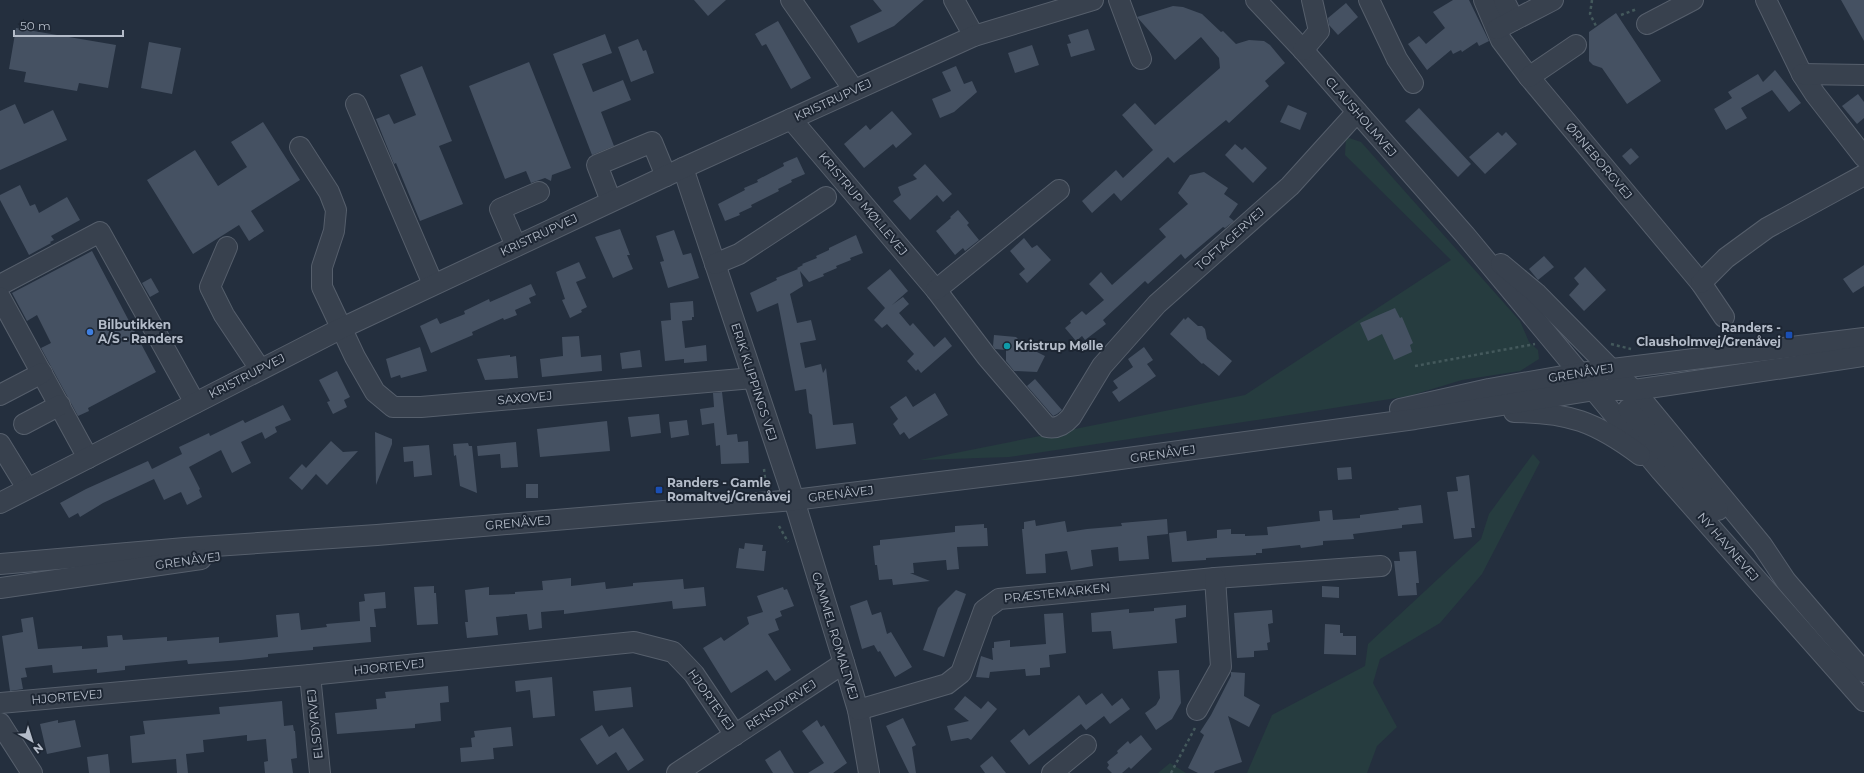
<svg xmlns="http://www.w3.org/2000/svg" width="1864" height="773" font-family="Montserrat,sans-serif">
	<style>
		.green { fill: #263c3f }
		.building { fill: #455162 }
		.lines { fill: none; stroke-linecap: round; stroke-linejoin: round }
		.minor-casing { stroke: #565f6c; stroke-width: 22 }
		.path { stroke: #44595c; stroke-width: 2.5; stroke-dasharray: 3 3; stroke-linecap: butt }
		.minor { stroke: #38414e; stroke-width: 20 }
		.shop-dot { fill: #3f7fe0; stroke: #1d2633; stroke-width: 1.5 }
		.transit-dot { fill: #1a4fb4; stroke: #1d2633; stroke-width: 1.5 }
		.culture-dot { fill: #0f9aa8; stroke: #1d2633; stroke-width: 1.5 }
		.labels { text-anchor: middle; stroke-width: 4; stroke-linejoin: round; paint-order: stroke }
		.street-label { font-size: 12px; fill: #b4bcc9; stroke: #1d2633 }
		.poi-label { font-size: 12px; font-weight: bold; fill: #b4bcc9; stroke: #1d2633; text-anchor: start }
	</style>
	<rect width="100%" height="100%" fill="#242f3e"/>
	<g class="green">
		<polygon points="1346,137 1361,142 1520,321 1529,342 1538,350 1539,359 1520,371 1462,380 1409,396 1277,417 1009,457 920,460 1245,395 1451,260 1345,155"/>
		<polygon points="1533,454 1540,462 1482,574 1440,623 1380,659 1373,683 1397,727 1377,746 1367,773 1247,773 1272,715 1365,666 1368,644 1481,539 1489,514"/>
		<polygon points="1170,763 1186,773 1158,773"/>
	</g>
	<g class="building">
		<polygon points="694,0 726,0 708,16"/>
		<polygon points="873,0 924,0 894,26 858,43 850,26 882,11"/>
		<polygon points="1453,0 1469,0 1489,41 1479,46 1477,42 1462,52 1461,50 1453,54 1451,50 1427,70 1408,44 1419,36 1426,44 1445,28 1433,12"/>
		<polygon points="1841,0 1864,0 1864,41"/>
		<polygon points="1346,3 1358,17 1338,35 1329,25 1328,18"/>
		<polygon points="1173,6 1183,7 1202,14 1221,32 1223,31 1236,44 1249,40 1264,41 1270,45 1285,63 1265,81 1269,86 1229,123 1226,120 1174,163 1168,157 1121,201 1114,193 1092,213 1082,201 1116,170 1123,178 1153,150 1122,115 1135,103 1155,125 1220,68 1219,58 1201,37 1175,60 1137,17"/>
		<polygon points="1616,13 1661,81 1627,104 1602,68 1593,65 1589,61 1589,32"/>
		<polygon points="778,21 811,78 791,89 766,44 762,46 755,34"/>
		<polygon points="16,28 116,45 108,88 79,83 77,91 24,82 26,72 9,69"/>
		<polygon points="1088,29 1095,50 1071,57 1067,44 1071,43 1068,35"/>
		<polygon points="605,34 612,53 582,64 593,92 623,80 631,100 601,112 614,146 592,155 553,54"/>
		<polygon points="638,39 643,51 646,50 654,73 631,82 618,47"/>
		<polygon points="149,42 181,48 172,94 141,88"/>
		<polygon points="1032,45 1039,65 1015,73 1008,53"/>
		<polygon points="529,62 571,168 552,175 551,181 545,178 531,183 526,171 505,179 469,86"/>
		<polygon points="422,66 452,141 439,146 463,204 420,221 396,163 394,164 376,119 389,114 394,124 416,115 400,75"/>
		<polygon points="956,66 964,84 972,81 977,92 954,112 940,118 932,99 951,91 942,72"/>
		<polygon points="1775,70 1801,103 1789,112 1772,90 1741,108 1747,118 1726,130 1714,109 1732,98 1728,92 1758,74 1763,82"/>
		<polygon points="1858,94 1864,102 1864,118 1857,124 1842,106"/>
		<polygon points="15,104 24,124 53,110 67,140 0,170 0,111"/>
		<polygon points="1288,105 1307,113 1300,130 1280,122"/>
		<polygon points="1419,108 1471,164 1458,177 1405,121"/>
		<polygon points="892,111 912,134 896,148 893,144 864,168 844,144 866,125 870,130"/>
		<polygon points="263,122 300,180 251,211 264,231 249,241 239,225 193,254 147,180 195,150 218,186 247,167 231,142"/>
		<polygon points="1498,132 1502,136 1506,132 1517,144 1485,174 1469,157"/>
		<polygon points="1235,144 1242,150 1245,147 1267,168 1253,183 1225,155"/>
		<polygon points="1631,148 1639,157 1630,165 1622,156"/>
		<polygon points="797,157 805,174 791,180 792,182 778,189 779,191 751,205 752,207 739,213 740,215 725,221 718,204 745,190 744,188 758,182 757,180 784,166 783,163"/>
		<polygon points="925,164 952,194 943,202 937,195 910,220 893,201 901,195 898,187 917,179 913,175"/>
		<polygon points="1204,172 1228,188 1224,194 1238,204 1229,217 1234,221 1225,228 1223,227 1185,259 1181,254 1148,284 1145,281 1103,320 1106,324 1085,340 1082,336 1076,341 1065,328 1071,323 1070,321 1082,311 1086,315 1104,300 1089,284 1101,272 1112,285 1166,237 1159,229 1188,204 1178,193 1190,175"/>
		<polygon points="20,185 30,206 35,204 39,213 67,197 80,220 51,236 54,240 50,242 51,243 29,255 0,200 0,195"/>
		<polygon points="958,210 969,223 967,225 979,240 965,251 963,248 955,255 936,231 951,218 950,217"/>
		<polygon points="620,229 630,255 627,255 633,269 613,278 595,237"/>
		<polygon points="674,230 683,255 691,253 699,278 668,288 660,262 664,261 656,236"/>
		<polygon points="856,235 863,253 850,258 851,260 836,266 837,268 823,274 824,276 809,282 800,271 803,286 790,294 797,323 811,320 816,340 800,343 805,368 821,364 823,373 826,368 833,425 853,423 856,444 816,449 812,415 809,413 806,389 795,391 778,303 757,312 750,293 777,280 776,278 798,269 797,268 803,265 802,264 817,258 816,256 829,250 829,248"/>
		<polygon points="1024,238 1032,248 1037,245 1051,260 1027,283 1019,274 1025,269 1010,251"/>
		<polygon points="92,251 156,372 88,408 89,411 78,416 41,348 51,343 37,315 27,321 12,293"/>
		<polygon points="1544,256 1554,267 1538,280 1529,269"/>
		<polygon points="579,262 586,278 576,282 587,307 581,310 582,312 570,318 562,300 565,299 556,272"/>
		<polygon points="1864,265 1864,286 1853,293 1843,279"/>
		<polygon points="1585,267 1606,290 1584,311 1569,295 1579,284 1574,278"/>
		<polygon points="890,269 908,291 892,305 903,297 909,304 899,313 910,326 913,323 934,347 945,337 952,346 921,373 918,369 916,371 907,361 914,354 887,324 882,328 874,320 885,308 867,288"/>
		<polygon points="151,278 159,292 150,297 142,283"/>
		<polygon points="531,284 536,295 529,298 531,303 515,310 517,315 504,320 503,318 472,332 473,335 431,353 420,326 437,318 440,324 465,314 464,311 489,299 490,302"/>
		<polygon points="693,301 694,317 692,317 692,320 682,321 685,348 706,345 707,361 684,363 684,359 665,361 661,321 671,320 670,303"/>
		<polygon points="1395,308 1400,318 1402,317 1413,343 1410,345 1412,352 1394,360 1382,334 1368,341 1360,323"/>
		<polygon points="1188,317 1198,326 1202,326 1205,329 1207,339 1232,361 1219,376 1203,363 1202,364 1170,334 1184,318 1185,320"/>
		<polygon points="994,335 1016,337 1025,346 1045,356 1037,372 1014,371 1006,361 1006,350 995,349 993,346"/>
		<polygon points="579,336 581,357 601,355 602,371 542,377 540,359 563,356 562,337"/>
		<polygon points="420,347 427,371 401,378 400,375 391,378 386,359"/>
		<polygon points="1144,347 1153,360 1147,364 1156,376 1119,402 1112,392 1118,388 1113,381 1133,367 1128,359"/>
		<polygon points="640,350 642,367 622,369 620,353"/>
		<polygon points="510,355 510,357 516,356 518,378 485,380 477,359"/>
		<polygon points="337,371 350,397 344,400 347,407 333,414 327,402 330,401 319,380"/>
		<polygon points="1035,379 1062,410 1057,414 1053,416 1027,386"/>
		<polygon points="722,392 727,435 737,434 738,442 748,441 749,463 721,464 720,445 716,446 714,423 702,425 700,409 714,407 713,393"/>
		<polygon points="935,393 948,415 909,439 904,432 900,435 893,424 898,419 890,407 906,396 913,407"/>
		<polygon points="283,405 291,420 275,427 277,432 265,439 262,432 241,442 251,463 232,473 221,450 189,467 200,489 199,490 202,497 187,505 181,492 164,500 154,479 103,503 80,517 78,513 69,518 60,503 86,489 148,461 152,469 182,454 179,447 209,433 210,436 243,420 245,423"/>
		<polygon points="659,414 661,433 631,437 628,417"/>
		<polygon points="687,420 689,435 671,438 669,422"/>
		<polygon points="607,421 610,451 540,457 537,429"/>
		<polygon points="375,432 392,439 392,444 376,485"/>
		<polygon points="331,441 343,452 358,451 327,485 316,474 302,490 289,478 302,464 306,468"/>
		<polygon points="516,442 518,467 501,468 500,454 478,456 477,446"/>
		<polygon points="468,443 469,446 472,446 477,493 460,486 456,455 454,456 453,444"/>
		<polygon points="429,445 432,475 414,477 413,461 404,462 403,447"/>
		<polygon points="1351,467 1352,479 1338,480 1337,468"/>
		<polygon points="1469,475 1475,528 1471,528 1472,537 1454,539 1447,492 1458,491 1456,477"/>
		<rect x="526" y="484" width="12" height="14"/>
		<polygon points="1421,505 1423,523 1402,525 1402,528 1353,534 1354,539 1323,541 1323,545 1301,548 1300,545 1262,549 1262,553 1256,553 1256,555 1206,558 1206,560 1172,562 1169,533 1186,531 1187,541 1217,538 1217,530 1231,529 1231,534 1245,534 1245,536 1268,535 1267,527 1320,521 1319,511 1332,510 1333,520 1360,518 1360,515 1399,510 1398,508"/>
		<polygon points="1167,519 1168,534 1147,536 1149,559 1119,561 1118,547 1091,550 1093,566 1071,570 1067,551 1045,554 1046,573 1026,574 1022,529 1024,529 1024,522 1035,520 1036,526 1065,521 1067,532 1087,529 1122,526 1121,523"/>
		<polygon points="984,524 984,528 987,528 988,546 957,547 959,569 947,570 946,560 913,563 914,573 910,573 930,581 893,585 892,579 879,580 877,565 875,565 873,546 880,545 880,540 955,532 955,526"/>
		<polygon points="745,543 763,545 762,551 766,551 764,571 736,568 739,548 744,549"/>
		<polygon points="1416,551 1419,583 1416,583 1417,595 1398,596 1394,561 1400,561 1399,552"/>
		<polygon points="571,578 571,586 605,582 606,589 633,586 633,583 683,579 684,589 704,587 706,606 673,609 672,601 564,614 564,610 541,612 542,628 529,630 527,614 496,617 498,635 467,638 465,622 468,622 465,590 489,587 489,595 515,594 515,592 543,590 542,581"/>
		<polygon points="434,586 434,593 436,593 438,624 417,625 414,587"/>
		<polygon points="1322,586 1339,587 1339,598 1322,597"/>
		<polygon points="783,587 784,590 787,589 794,606 780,611 782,616 775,619 779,630 768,634 791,670 775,681 767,670 731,693 703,648 721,637 724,641 749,624 747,617 763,612 757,596"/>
		<polygon points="956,590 966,594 944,657 923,650 938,608"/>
		<polygon points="385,592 386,608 374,609 376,627 370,627 371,642 313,647 313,650 268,654 268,657 241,660 188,664 187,660 125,666 125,670 97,673 97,669 53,673 52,665 25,668 27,677 21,678 23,689 10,691 2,636 23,632 21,619 33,617 38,649 82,646 82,649 108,647 107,636 122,635 123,640 167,637 167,641 219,637 219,643 278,637 276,615 299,613 301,630 327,627 326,624 360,621 359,602 365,601 364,594"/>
		<polygon points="867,600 872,615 881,612 887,634 891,632 912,667 895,677 880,651 878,652 874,645 862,649 850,606"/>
		<polygon points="1186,605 1186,617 1175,619 1177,643 1113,649 1111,631 1092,632 1091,613 1129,609 1129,613 1154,611 1154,608"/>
		<polygon points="1272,610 1273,623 1268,624 1270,642 1267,643 1268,650 1254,651 1254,657 1237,658 1234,613"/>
		<polygon points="1063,613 1066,653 1049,655 1050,667 1040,668 1040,675 1026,676 1025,669 990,672 989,678 976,677 981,656 993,660 992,648 994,648 994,642 1010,640 1010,647 1046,644 1044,614"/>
		<polygon points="1325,624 1340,625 1340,633 1343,633 1343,636 1356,636 1356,655 1324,654"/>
		<polygon points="1179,670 1181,703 1172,719 1156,730 1145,713 1156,705 1160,698 1158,671"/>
		<polygon points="1231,672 1245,673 1244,696 1260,705 1249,727 1228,716 1242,762 1215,771 1214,773 1198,773 1188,768 1204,735 1200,732 1211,715 1231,676"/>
		<polygon points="552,677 555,716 533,718 530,690 516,692 515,681"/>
		<polygon points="448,686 449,702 440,703 441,721 415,724 415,728 337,734 335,713 377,709 376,699 386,698 385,692"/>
		<polygon points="631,687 633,707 595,711 593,691"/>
		<polygon points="1102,693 1112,706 1122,698 1130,709 1110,724 1104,716 1086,730 1081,724 1029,765 1010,741 1024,729 1029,736 1079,695 1086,705"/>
		<polygon points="965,696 981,709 988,701 997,709 971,740 968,738 951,741 947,726 969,721 954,709"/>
		<polygon points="282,701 284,726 293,725 294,731 295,731 297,758 291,759 293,773 265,773 264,762 268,761 266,739 247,741 247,735 203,740 204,752 186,754 188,773 177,773 176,759 132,763 130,736 145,734 143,721 220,714 219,707"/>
		<polygon points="903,718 916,745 912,747 916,773 909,773 886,726"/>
		<polygon points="58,720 58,723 75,720 81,747 47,754 40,724"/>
		<polygon points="817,720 821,727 824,725 847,763 833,773 808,773 824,763 802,731"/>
		<polygon points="602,725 609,737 623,728 644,760 628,771 616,752 597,765 580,739"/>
		<polygon points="511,727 513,746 493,748 494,759 461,762 460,748 472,747 471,738 475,737 474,731"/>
		<polygon points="1141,735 1152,749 1131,769 1129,767 1122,773 1112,773 1107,768 1109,765 1107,762 1118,753 1117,751 1128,741 1130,744"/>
		<polygon points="780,750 794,773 773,773 765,760"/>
		<polygon points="108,754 110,773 89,773 87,757"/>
		<polygon points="992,756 1006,773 985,773 980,766"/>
	</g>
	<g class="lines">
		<defs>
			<g id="minor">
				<polyline points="791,0 854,90"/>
				<polyline points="954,0 974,36"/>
				<polyline points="1119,0 1141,59"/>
				<polyline points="1256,0 1303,50 1465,235 1661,471 1864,701"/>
				<polyline points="1369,0 1397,59 1413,83"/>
				<polyline points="1484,0 1501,40 1529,77 1701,283 1724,317"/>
				<polyline points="1504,0 1514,20"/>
				<polyline points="1766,0 1802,74 1815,94 1864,157"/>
				<polyline points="1647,24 1693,0"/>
				<polyline points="1497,29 1553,0"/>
				<polyline points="1303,50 1319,31 1312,0"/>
				<polyline points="1802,74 1864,75"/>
				<polyline points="1529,77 1576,45"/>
				<polyline points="356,104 433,284"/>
				<path d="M 791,119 L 936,290 L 987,357 L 1047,427 C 1057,429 1064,425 1071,417 L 1102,366 L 1157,304 L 1290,186 L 1357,112"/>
				<polyline points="300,147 329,192 336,210 334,231 322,267 322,287 355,357 375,392 393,407 421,407 753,378"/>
				<polyline points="683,168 794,500 844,663 858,710 869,773"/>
				<polyline points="611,201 597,165 652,142 666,176"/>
				<polyline points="516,246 500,209 539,192"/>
				<polyline points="227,247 210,287 224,315 260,369"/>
				<polyline points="715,264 739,254 826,197"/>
				<polyline points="1501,264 1537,294 1610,368 1634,390 1762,545 1786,581 1864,672"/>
				<polyline points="1701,283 1726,258 1767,228 1864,175"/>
				<polyline points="0,285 100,232 195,403"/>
				<polyline points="936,290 1059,190"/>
				<polyline points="0,297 88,458"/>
				<polyline points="0,395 42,373"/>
				<polyline points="1400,409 1489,389 1580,373 1864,338"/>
				<polyline points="1628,409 1691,482 1718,510"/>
				<path d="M 1514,412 C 1568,412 1596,422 1640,455"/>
				<polyline points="24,424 60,405"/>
				<polyline points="0,444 27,488"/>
				<polyline points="0,503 342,328 683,168 974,36 1093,0"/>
				<polyline points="0,564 185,548 377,535 794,500 1069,466 1415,419 1595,390 1634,390 1662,386 1864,356"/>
				<polyline points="0,588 201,559"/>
				<polyline points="310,675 320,773"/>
				<polyline points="0,703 310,675 634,642 673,652 694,674 735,735"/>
				<polyline points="858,710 947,684 961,673 984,610 999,599 1215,578 1381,566"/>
				<polyline points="1197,710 1221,667 1215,578"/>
				<polyline points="0,723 32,773"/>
				<polyline points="677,773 844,663"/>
				<polyline points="1052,773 1086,745"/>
			</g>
		</defs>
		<use href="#minor" class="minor-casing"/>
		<g class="path">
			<polyline points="1592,0 1590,14 1596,26"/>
			<polyline points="1621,15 1637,9"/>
			<polyline points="1611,344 1631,349"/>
			<polyline points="1415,366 1535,344"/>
			<polyline points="764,469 765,478"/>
			<polyline points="779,526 788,542"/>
			<polyline points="1171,773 1196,726"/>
		</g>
		<use href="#minor" class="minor"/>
	</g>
	<circle class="shop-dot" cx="90" cy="332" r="4"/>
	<g class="transit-dot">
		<rect x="1785" y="331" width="8" height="8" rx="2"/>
		<rect x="655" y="486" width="8" height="8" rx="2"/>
	</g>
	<circle class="culture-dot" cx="1007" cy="346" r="4"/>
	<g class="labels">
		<g class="street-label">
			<text transform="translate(833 100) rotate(-25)" y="4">KRISTRUPVEJ</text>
			<text transform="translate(1361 117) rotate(49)" y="4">CLAUSHOLMVEJ</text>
			<text transform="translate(1599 161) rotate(50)" y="4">ØRNEBORGVEJ</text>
			<text transform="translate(863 204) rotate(50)" y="4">KRISTRUP MØLLEVEJ</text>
			<text transform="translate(539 235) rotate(-25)" y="4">KRISTRUPVEJ</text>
			<text transform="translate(1230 239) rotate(-42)" y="4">TOFTAGERVEJ</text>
			<text transform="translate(1581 373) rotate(-9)" y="4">GRENÅVEJ</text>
			<text transform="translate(247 376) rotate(-27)" y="4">KRISTRUPVEJ</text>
			<text transform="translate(754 382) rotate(72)" y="4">ERIK KLIPPINGS VEJ</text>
			<text transform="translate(525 398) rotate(-5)" y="4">SAXOVEJ</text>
			<text transform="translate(1163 454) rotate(-8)" y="4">GRENÅVEJ</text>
			<text transform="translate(841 494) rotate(-7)" y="4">GRENÅVEJ</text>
			<text transform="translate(518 523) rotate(-5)" y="4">GRENÅVEJ</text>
			<text transform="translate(1728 547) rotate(49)" y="4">NY HAVNEVEJ</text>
			<text transform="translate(188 561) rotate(-8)" y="4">GRENÅVEJ</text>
			<text transform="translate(1057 593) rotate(-6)" y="4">PRÆSTEMARKEN</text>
			<text transform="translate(835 636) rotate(73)" y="4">GAMMEL ROMALTVEJ</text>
			<text transform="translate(389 667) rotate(-6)" y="4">HJORTEVEJ</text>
			<text transform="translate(67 697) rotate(-5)" y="4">HJORTEVEJ</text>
			<text transform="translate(711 700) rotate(55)" y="4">HJORTEVEJ</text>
			<text transform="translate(781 705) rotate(-33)" y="4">RENSDYRVEJ</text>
			<text transform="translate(315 724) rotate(-96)" y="4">ELSDYRVEJ</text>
		</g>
		<g class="poi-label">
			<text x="98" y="329">Bilbutikken<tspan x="98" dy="14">A/S - Randers</tspan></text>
			<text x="1781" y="332" text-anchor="end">Randers -<tspan x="1781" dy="14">Clausholmvej/Grenåvej</tspan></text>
			<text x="1015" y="350">Kristrup Mølle</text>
			<text x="667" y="487">Randers - Gamle<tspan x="667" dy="14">Romaltvej/Grenåvej</tspan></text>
		</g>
	</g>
	<g transform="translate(32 741) rotate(141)" stroke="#1d2633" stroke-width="3" paint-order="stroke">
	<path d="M0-3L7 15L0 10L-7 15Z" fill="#b4bcc9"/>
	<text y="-6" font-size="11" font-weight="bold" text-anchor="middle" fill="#b4bcc9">N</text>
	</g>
	<path d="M14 30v6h109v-6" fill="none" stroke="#b4bcc9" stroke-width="2"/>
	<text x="20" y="30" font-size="12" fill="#b4bcc9" stroke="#1d2633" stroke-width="3" paint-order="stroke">50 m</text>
</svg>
